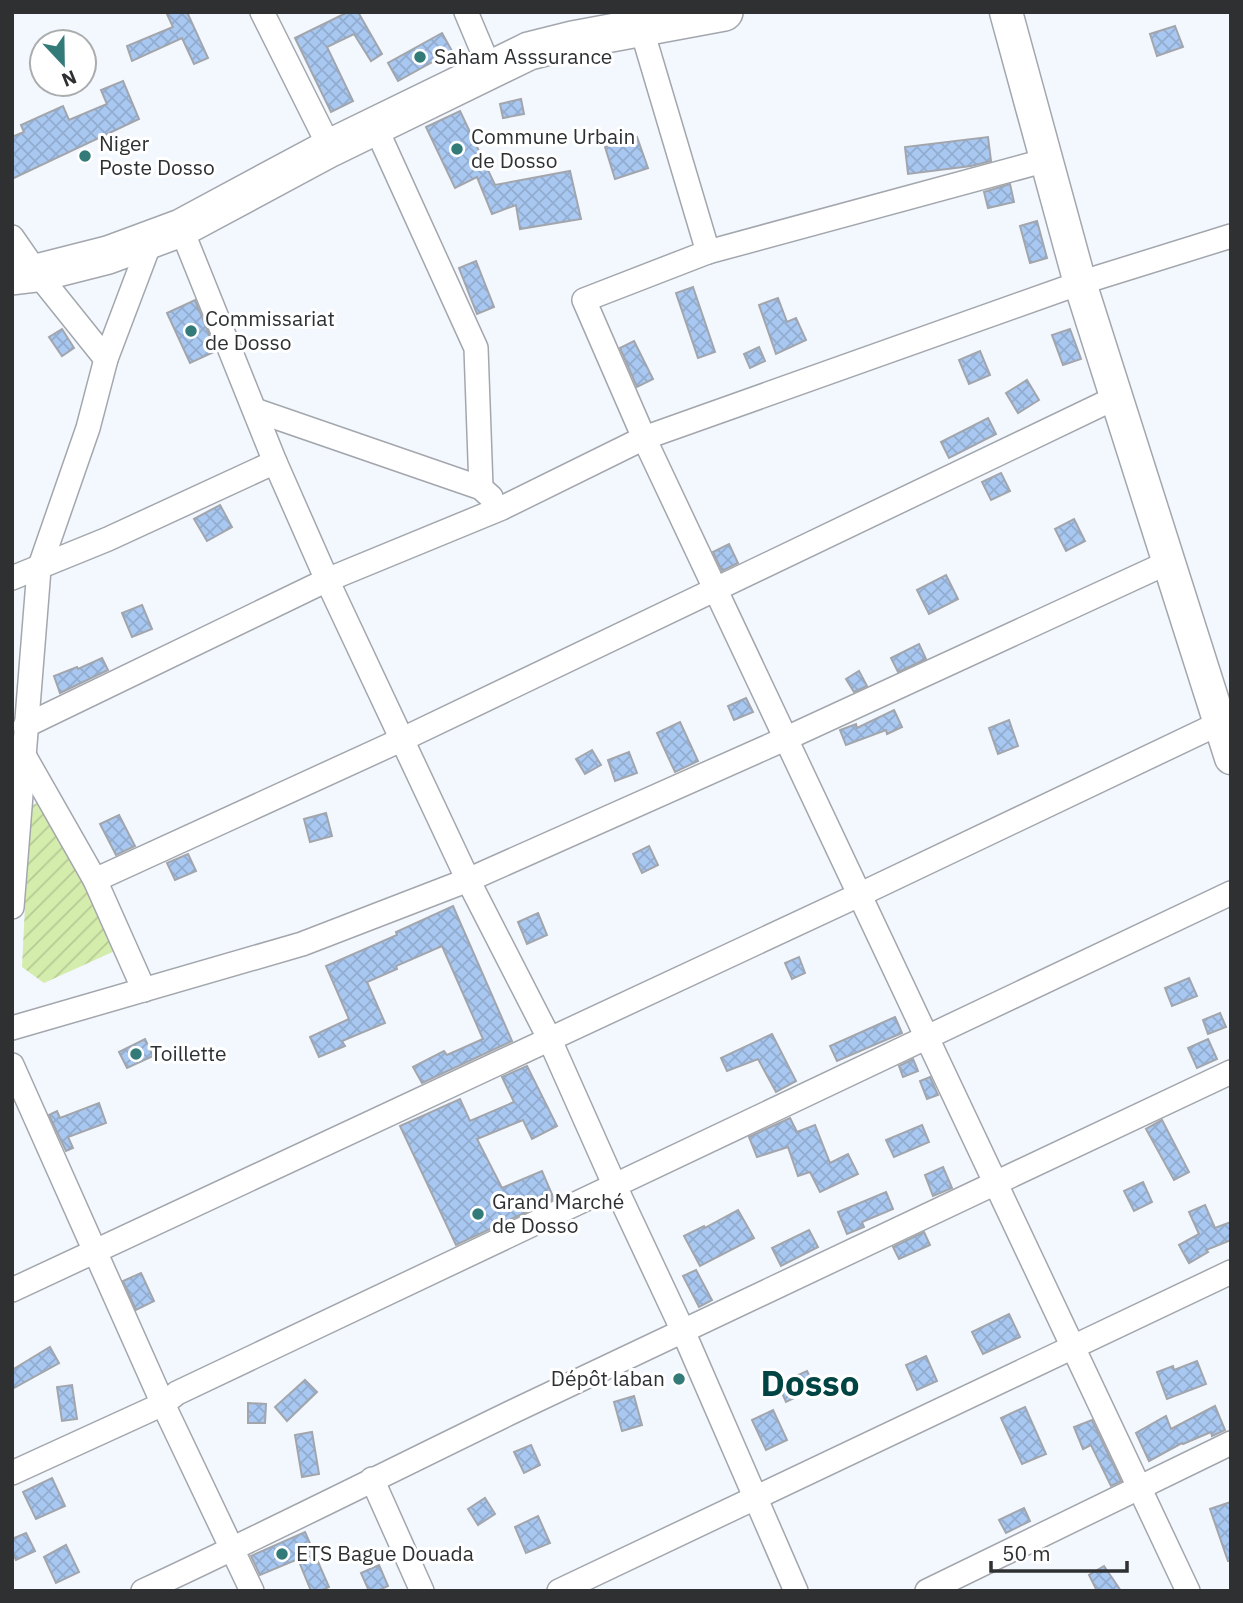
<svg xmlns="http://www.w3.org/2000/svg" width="1243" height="1603" font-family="'IBM Plex Sans',sans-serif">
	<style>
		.garden { fill: url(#garden-furrows) }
		.building { fill: url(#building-cross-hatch); stroke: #a2a6ac; stroke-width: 2 }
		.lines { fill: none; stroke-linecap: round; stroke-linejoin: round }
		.minor-casing { stroke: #a3a7ad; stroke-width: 26 }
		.secondary-casing { stroke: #a3a7ad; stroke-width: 35 }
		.trunk-casing { stroke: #a3a7ad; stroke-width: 40 }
		.minor { stroke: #fff; stroke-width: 23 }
		.secondary { stroke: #fff; stroke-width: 32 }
		.trunk { stroke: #fff; stroke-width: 37 }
		.poi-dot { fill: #327b79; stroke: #fff; stroke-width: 2.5 }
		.labels { text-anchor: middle; stroke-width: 6; stroke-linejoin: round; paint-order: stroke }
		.poi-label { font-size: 21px; fill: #2e3032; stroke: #fff; text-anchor: start }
		.town-label { font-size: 35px; font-weight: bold; fill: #004443; stroke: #fff }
	</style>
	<defs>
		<pattern id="garden-furrows" width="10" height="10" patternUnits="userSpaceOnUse" patternTransform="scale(1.75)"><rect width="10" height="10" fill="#d4ecac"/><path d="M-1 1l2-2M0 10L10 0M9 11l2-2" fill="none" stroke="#b6cb94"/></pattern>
		<pattern id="building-cross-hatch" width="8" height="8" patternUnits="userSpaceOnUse" patternTransform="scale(1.75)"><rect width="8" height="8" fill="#a9c8f1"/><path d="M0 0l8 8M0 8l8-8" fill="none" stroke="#92accf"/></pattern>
	</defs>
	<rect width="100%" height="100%" fill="#f3f7fe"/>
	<polygon class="garden" points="40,802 117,950 44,983 22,967 30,806"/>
	<g class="building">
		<polygon points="166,12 187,12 208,58 194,64 182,38 132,61 127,46 173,27"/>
		<polygon points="348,12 358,12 382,54 371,61 354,34 327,47 353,101 331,112 295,38"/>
		<polygon points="1175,26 1183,47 1157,56 1150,34"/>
		<polygon points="442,33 452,51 398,81 388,63"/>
		<polygon points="123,81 139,119 12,179 12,137 24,132 21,125 63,106 69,120 107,104 101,90"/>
		<polygon points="521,99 524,114 503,118 500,104"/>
		<polygon points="460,111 495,185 570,171 581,219 520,229 516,205 492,214 477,177 455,188 426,127"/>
		<polygon points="637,137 648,168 615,179 605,147"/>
		<polygon points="988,137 991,161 971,166 908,174 905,147"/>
		<polygon points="1010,184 1014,202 988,208 984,192"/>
		<polygon points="1037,221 1047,258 1030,263 1020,226"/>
		<polygon points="476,261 494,307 477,314 459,268"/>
		<polygon points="693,287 715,352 698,358 676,293"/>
		<polygon points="778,298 787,322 796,318 806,340 776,354 759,305"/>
		<polygon points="195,300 216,351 190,363 167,313"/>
		<polygon points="62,329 74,348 62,356 49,337"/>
		<polygon points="1070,329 1081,359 1063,365 1052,335"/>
		<polygon points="634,341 653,379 637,387 620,348"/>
		<polygon points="759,347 765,361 750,368 744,354"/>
		<polygon points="980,351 990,375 969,384 959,360"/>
		<polygon points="1027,380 1039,400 1018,413 1006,393"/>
		<polygon points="988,418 996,434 949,458 941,442"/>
		<polygon points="1001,473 1010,491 991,500 982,482"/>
		<polygon points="220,505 232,527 207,541 194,519"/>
		<polygon points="1074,519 1085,541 1066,551 1055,529"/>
		<polygon points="729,544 738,563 722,571 713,552"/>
		<polygon points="946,575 958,599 929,614 917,590"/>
		<polygon points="142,605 152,629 132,637 122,613"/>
		<polygon points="919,644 926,659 898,672 891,658"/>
		<polygon points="102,658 108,670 60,693 54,676 77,667 78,669"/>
		<polygon points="859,671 867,686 854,692 846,679"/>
		<polygon points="746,698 753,712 734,720 728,706"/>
		<polygon points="894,710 902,727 887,734 886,730 846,745 840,730 856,724 857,728"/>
		<polygon points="1009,720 1018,746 998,754 989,728"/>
		<polygon points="680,722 698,761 675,772 657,733"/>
		<polygon points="592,750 601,765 585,774 576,759"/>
		<polygon points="629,752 637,773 615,781 608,760"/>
		<polygon points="326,813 332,836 310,842 304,819"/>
		<polygon points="119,815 135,846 116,855 100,824"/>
		<polygon points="649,846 658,865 642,873 633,854"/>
		<polygon points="188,854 196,871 175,880 167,863"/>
		<polygon points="453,906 512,1041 422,1083 413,1067 444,1051 447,1055 483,1039 442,946 396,966 397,969 367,982 385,1023 342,1041 345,1046 319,1057 310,1037 349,1019 326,966 397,935 396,932"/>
		<polygon points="538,913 547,935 527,944 518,922"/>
		<polygon points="799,957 805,973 792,979 785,963"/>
		<polygon points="1189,978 1197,996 1172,1006 1165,988"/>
		<polygon points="1220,1013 1226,1027 1208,1034 1203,1020"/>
		<polygon points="895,1017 902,1033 837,1061 830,1046"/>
		<polygon points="772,1034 796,1081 776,1092 758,1059 727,1071 721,1058"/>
		<polygon points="145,1039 153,1056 127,1068 119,1052"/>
		<polygon points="1208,1039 1217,1059 1197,1068 1188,1048"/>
		<polygon points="913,1059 918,1071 903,1077 899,1066"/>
		<polygon points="527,1066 557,1126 532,1139 523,1120 477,1139 502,1188 542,1171 554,1199 456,1245 400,1126 460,1099 470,1121 514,1102 502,1077"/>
		<polygon points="930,1077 938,1095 927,1099 920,1081"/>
		<polygon points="99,1103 106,1123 68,1137 73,1148 66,1151 49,1115 57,1111 60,1118"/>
		<polygon points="790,1118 797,1132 815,1125 830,1163 848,1154 858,1174 820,1192 810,1172 798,1176 788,1147 757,1157 749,1137"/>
		<polygon points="1162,1120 1189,1172 1174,1180 1146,1129"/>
		<polygon points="922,1125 929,1142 894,1157 886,1140"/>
		<polygon points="943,1167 952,1188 933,1196 925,1175"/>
		<polygon points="1143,1182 1152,1202 1134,1211 1124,1191"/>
		<polygon points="886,1192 893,1209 862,1222 864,1227 847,1234 838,1212"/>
		<polygon points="1205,1205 1215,1228 1231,1222 1231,1240 1206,1250 1208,1252 1189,1263 1179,1245 1199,1234 1189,1212"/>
		<polygon points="738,1210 754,1238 700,1266 684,1236 704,1226 705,1228"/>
		<polygon points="809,1230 818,1247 781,1266 772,1248"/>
		<polygon points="924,1232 930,1245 899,1259 893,1247"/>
		<polygon points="696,1270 712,1300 699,1307 683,1276"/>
		<polygon points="141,1273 154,1301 136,1310 123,1281"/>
		<polygon points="1009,1314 1020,1337 983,1354 972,1332"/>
		<polygon points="50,1347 59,1363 12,1389 12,1370"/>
		<polygon points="926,1356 937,1381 917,1390 906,1365"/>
		<polygon points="1197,1361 1206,1384 1167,1399 1157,1372 1173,1366 1174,1370"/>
		<polygon points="807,1371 815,1388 786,1402 778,1384"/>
		<polygon points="305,1380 317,1392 287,1421 275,1407"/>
		<polygon points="72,1385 77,1419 62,1421 57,1387"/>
		<polygon points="634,1396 642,1425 622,1431 614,1402"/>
		<polygon points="248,1403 266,1404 265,1423 248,1423"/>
		<polygon points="1215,1406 1225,1430 1212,1436 1211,1432 1183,1444 1182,1443 1149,1461 1136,1433 1166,1416 1171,1429"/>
		<polygon points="1025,1407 1046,1454 1022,1464 1001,1418"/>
		<polygon points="773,1410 787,1440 766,1450 752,1420"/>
		<polygon points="1092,1420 1121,1481 1111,1486 1091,1445 1083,1449 1074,1427"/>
		<polygon points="312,1432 319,1474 302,1477 295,1435"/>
		<polygon points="531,1445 540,1465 524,1473 514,1452"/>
		<polygon points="52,1478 65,1506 36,1519 23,1492"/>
		<polygon points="485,1498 495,1514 478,1525 468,1509"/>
		<polygon points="1231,1502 1231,1561 1228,1561 1210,1509"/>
		<polygon points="1024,1508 1030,1521 1006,1533 999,1520"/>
		<polygon points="538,1516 550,1543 526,1553 515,1527"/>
		<polygon points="305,1532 329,1587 320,1591 311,1591 298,1559 260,1575 251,1556"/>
		<polygon points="26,1533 35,1551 16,1560 12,1552 12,1539"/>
		<polygon points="66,1545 79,1572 56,1583 44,1557"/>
		<polygon points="379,1565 388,1586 377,1591 369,1591 361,1573"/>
		<polygon points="1104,1566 1121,1591 1097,1591 1089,1575"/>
	</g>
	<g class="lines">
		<defs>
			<g id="minor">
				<polyline points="262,12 330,148"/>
				<polyline points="466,12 490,69"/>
				<polyline points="641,27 708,252"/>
				<polyline points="375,126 476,348 481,488"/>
				<polyline points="1047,160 708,252 584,300 644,438 1188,1591"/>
				<polyline points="181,228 275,462 327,580 468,880 549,1038 614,1184 683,1331 796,1591"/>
				<polyline points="12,237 37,273 106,359"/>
				<polyline points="255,410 481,488 491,497"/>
				<polyline points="12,578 108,539 275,462"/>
				<polyline points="25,726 327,580 502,508 644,438 1080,283 1231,236"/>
				<polyline points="25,757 95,880 144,990"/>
				<polyline points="95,880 403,739 1117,397"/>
				<polyline points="12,907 39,569 88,428 106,359 151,240"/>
				<polyline points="12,1028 302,944 468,880 787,738 1169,562"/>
				<polyline points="12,1065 163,1404 252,1591"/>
				<polyline points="12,1290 861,894 1220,723"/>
				<polyline points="12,1473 163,1404 177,1393 1231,893"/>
				<polyline points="372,1479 422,1591"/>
				<path d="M 143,1591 C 268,1533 390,1471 514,1411 C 752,1297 992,1185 1231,1072"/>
				<polyline points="559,1591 1231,1272"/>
				<polyline points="927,1591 1231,1443"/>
			</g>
			<polyline id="secondary" points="1006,12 1080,283 1231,758"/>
			<polyline id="trunk" points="12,276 37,273 108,255 181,228 330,148 529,51 573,40 724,12"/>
		</defs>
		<use href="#minor" class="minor-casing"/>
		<use href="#secondary" class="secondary-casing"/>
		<use href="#trunk" class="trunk-casing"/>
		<use href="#minor" class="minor"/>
		<use href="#secondary" class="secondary"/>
		<use href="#trunk" class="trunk"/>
	</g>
	<g class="poi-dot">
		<circle cx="420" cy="57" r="7"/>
		<circle cx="457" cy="149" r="7"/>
		<circle cx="85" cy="156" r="7"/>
		<circle cx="191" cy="331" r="7"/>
		<circle cx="136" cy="1054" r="7"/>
		<circle cx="478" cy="1214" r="7"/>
		<circle cx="679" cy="1379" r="7"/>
		<circle cx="282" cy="1554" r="7"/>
	</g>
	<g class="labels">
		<g class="poi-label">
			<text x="434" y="64">Saham Asssurance</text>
			<text x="471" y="144">Commune Urbain<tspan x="471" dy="24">de Dosso</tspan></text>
			<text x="99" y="151">Niger<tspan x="99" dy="24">Poste Dosso</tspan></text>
			<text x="205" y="326">Commissariat<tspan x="205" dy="24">de Dosso</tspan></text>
			<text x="150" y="1061">Toillette</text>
			<text x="492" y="1209">Grand Marché<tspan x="492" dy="24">de Dosso</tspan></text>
			<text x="665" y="1386" text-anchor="end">Dépôt laban</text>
			<text x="296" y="1561">ETS Bague Douada</text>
		</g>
		<g class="town-label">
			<text x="810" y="1396">Dosso</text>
		</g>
	</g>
	<rect width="1243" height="1603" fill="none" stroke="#2e3032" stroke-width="28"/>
	<g transform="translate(63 63) rotate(158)"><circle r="33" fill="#ffffff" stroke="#abacad" stroke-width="2"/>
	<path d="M0-5L12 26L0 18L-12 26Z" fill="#327b79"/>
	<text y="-10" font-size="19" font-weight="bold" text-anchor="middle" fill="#2e3032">N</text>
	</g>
	<path d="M991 1561v10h136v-10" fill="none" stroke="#2e3032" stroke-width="3.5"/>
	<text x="1002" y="1561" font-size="21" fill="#2e3032" stroke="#ffffff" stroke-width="5" paint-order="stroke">50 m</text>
</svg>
